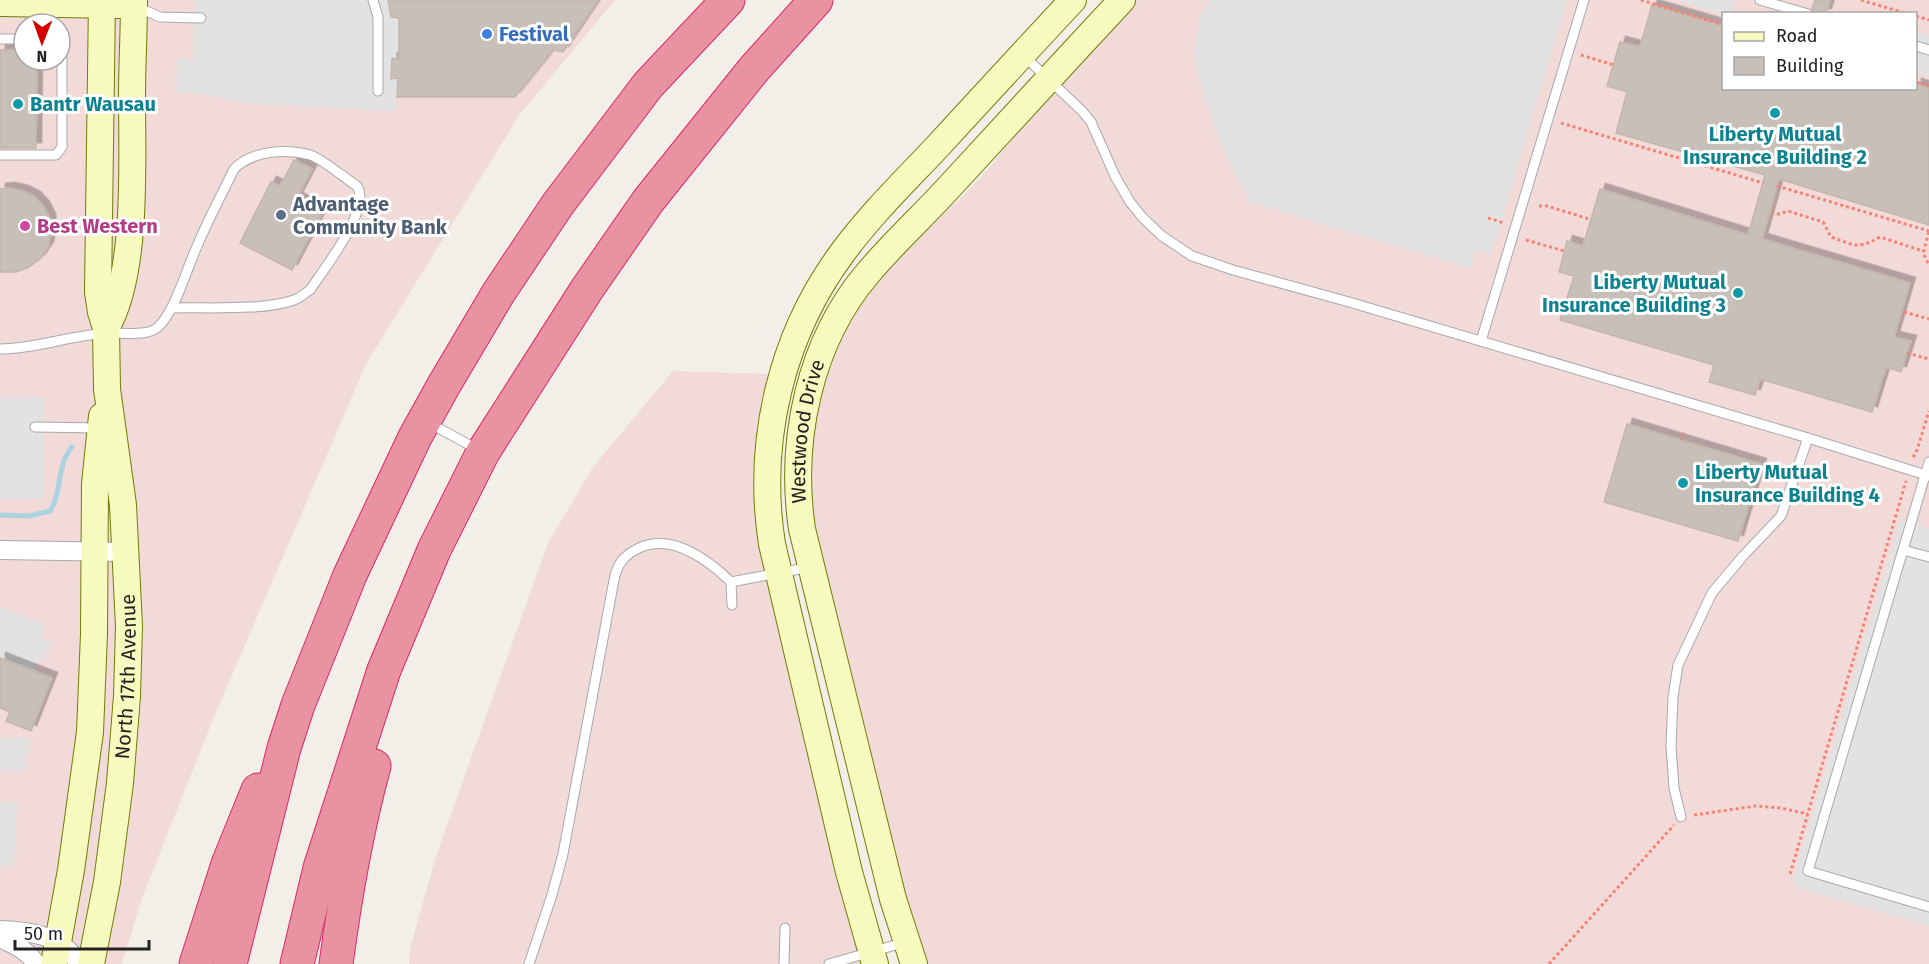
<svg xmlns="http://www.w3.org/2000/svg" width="1929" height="964" font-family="'Fira Sans',sans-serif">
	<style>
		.commercial { fill: #f2dad9; fill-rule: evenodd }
		.parking { fill: #e2e2e2 }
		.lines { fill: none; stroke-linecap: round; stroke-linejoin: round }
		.stream { stroke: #aad3df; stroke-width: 5 }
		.building { fill: #c7bfb8; stroke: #c4b6ab; stroke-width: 1.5; filter: url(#shadow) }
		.lane-casing { stroke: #a9a9a9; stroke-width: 11 }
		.street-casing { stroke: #a9a9a9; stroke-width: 20 }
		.secondary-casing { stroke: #707d05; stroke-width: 28 }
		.highway-casing { stroke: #dc2a67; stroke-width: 35 }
		.path { stroke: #fa8072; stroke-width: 3; stroke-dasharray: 3 3; stroke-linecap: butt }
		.lane { stroke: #fff; stroke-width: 9 }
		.street { stroke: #fff; stroke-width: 18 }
		.secondary { stroke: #f7fabf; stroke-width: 26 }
		.highway { stroke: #e892a2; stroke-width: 33 }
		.shop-dot { fill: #3f7fe0; stroke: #fff; stroke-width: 2 }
		.culture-dot { fill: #0f9aa8; stroke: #fff; stroke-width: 2 }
		.service-dot { fill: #5c6f8a; stroke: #fff; stroke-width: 2 }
		.hotel-dot { fill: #d1479c; stroke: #fff; stroke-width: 2 }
		.labels { text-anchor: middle; stroke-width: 6; stroke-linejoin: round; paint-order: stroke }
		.shop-label { font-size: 20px; font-weight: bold; fill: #366cbe; stroke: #fff; text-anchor: start }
		.culture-label { font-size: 20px; font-weight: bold; fill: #0d838f; stroke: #fff; text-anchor: start }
		.service-label { font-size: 20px; font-weight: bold; fill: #4e5e75; stroke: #fff; text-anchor: start }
		.hotel-label { font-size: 20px; font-weight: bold; fill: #b23c85; stroke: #fff; text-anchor: start }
		.street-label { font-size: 20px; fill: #222; stroke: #fff }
	</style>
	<defs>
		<filter id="shadow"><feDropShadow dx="5.5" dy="-5.5" stdDeviation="0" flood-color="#0004"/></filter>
	</defs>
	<rect width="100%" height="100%" fill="#f2efe9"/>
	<g class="commercial">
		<path d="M 0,0 L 615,0 L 520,114 L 366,364 L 214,717 L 142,898 L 122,964 L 0,964 ZM 24,24 L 60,24 L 60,60 L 24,60 Z"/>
		<path d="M 1133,0 L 1929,0 L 1929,964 L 928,964 L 918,942 L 897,866 L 810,508 L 812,419 L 834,349 L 864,295 L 930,221 L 959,200 L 988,169 L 1086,50 ZM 1724,14 L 1916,14 L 1916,88 L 1724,88 Z"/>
		<polygon points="673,371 774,374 765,416 830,844 848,917 864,964 409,964 410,949 436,856 548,543 593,467"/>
	</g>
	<g class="parking">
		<polygon points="195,0 390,0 391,17 399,18 399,59 392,58 391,78 398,78 396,111 254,104 187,92 176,93 177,59 193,60"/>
		<polygon points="1211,0 1567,0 1496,239 1489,255 1475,251 1470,268 1249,202 1220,143 1198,78 1194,54 1197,31 1201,14"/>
		<polygon points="1675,0 1736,0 1732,13 1723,15"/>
		<polygon points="1916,31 1929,35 1929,76 1916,71"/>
		<polygon points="0,398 43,398 44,499 0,499"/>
		<polygon points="1901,519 1929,528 1929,926 1801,889 1794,884 1793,879"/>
		<polygon points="0,607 46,625 41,638 52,643 43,661 39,659 34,671 0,658"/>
		<polygon points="0,738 30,738 30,755 25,757 26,770 0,770"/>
		<polygon points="0,802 17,802 14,866 0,866"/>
	</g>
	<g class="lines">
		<path class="stream" d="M 0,515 L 29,516 L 50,511 C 62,494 56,466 72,447"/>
	</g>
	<g class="building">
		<polygon points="388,0 598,0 563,52 553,50 515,97 397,97 398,78 391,79 392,58 399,59 399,18 391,17"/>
		<polygon points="1815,0 1830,0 1826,14 1815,14 1812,9"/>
		<polygon points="1652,5 1724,26 1724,88 1916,88 1916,84 1929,88 1929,225 1779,179 1762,239 1910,283 1894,337 1911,341 1901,372 1886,367 1872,412 1760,379 1755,395 1709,382 1714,365 1560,320 1574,276 1559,272 1567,241 1583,246 1600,189 1748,235 1765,175 1616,133 1627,92 1607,86 1620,42 1640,47"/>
		<polygon points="0,50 24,50 24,60 37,60 36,148 0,148"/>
		<polygon points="294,160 312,169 297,198 323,211 292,270 240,243 271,182 280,186"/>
		<polygon points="9,188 23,191 35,197 44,207 50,219 51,233 48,247 40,259 29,267 16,272 0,272 0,189"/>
		<polygon points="1627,424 1761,464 1738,541 1604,502"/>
		<polygon points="0,658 52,678 31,731 6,721 10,712 0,708"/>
	</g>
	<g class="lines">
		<defs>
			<g id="lane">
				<polyline points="373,0 378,17 378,91"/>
				<polyline points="1760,0 1808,14"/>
				<polyline points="137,7 160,17 201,18"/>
				<polyline points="0,39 24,39"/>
				<polyline points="1916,46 1929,50"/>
				<polyline points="1024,56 1082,111 1091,122 1115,176 1130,202 1143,218 1162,236 1192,256 1233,270 1349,302 1808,438 1929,476"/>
				<polyline points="0,155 56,155 62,147 62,56 60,54"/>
				<polyline points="1481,341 1584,0"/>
				<path d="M 0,349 C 39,349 75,333 114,333 C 127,333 148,336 158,327 C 175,312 188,265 198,244 C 209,218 222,194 234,169 C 252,151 285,148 310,155 C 321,158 346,179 357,186 C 372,208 324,269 310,290 C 305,293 300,298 294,300 C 264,311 205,307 171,308"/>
				<polyline points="429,423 477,449"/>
				<polyline points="35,427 98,428"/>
				<polyline points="1929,462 1808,871 1929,907"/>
				<polyline points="1903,550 1929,557"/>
				<polyline points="731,582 810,567"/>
				<polyline points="1681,817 1674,788 1671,746 1673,697 1678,665 1712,593 1743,556 1781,516 1808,438"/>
				<path d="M 529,964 L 552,895 L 563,854 L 614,580 C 617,564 624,555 639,548 C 672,533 708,560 731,582 L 732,605"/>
				<polyline points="784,964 785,928"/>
				<polyline points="829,964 906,942"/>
			</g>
			<g id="street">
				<polyline points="0,550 127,552"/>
				<path d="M 0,930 C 31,931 62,935 79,964"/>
				<path d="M 0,938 C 14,945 28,950 36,964"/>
			</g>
			<g id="secondary">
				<polyline points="0,3 120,5"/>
				<path d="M 106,328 C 138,274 132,160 132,97 C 132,64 134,32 134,0"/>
				<polyline points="54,964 71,870 90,732 94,634 95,484 102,416"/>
				<path id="s1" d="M 91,964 L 107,882 L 120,783 L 127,696 L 129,626 L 123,505 L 107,389 L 106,328 L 101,312 L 98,292 L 102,0"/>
				<path d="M 875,964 L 849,872 L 772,544 C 756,442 781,335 843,252 C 871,214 905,181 937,147 C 982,98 1027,49 1073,0"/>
				<path id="s2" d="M 914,964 L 893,899 L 802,529 C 789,441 809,342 868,273 C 894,242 925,214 952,184 C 1009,122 1065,61 1122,0"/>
			</g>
			<g id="highway">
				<polyline points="196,964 228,864 258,790"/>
				<polyline points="230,964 284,748 298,705 350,575 415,437 445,383 499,292 558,204 648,85 728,0"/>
				<polyline points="297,964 320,868 384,670 434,550 483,452 587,289 648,201 754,69 816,0"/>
				<path d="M 336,964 C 345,897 356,832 374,766"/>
			</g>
		</defs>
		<use href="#lane" class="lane-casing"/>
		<use href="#street" class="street-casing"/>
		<use href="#secondary" class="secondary-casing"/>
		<use href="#highway" class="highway-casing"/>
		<g class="path">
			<polyline points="1641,0 1724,25"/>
			<polyline points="1861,0 1908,14"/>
			<polyline points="1916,16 1929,20"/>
			<polyline points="1581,55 1614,65"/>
			<polyline points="1916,82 1929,86"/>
			<polyline points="1561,123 1763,183"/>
			<polyline points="1777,186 1929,231"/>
			<polyline points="1539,206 1547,206 1589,219"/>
			<path d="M 1771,213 L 1779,214 L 1788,211 L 1823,222 L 1831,237 C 1854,245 1857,250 1880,237 L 1923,251"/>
			<polyline points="1488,218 1504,223"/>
			<polyline points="1929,232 1923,253 1929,265"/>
			<polyline points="1526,240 1564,251"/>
			<polyline points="1904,312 1929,319"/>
			<polyline points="1907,353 1929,359"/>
			<polyline points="1682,440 1684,433"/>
			<polyline points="1913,457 1916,453 1929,411"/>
			<polyline points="1694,815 1755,806 1780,808 1808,814"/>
			<polyline points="1790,874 1906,481"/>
			<polyline points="1549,964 1674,825"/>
		</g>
		<use href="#lane" class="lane"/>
		<use href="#street" class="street"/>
		<use href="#secondary" class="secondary"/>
		<use href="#highway" class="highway"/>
	</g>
	<circle class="shop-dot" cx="487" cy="34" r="6"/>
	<g class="culture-dot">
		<circle cx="18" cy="104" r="6"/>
		<circle cx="1775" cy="113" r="6"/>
		<circle cx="1738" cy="293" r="6"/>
		<circle cx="1683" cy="483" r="6"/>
	</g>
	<circle class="service-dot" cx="281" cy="215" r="6"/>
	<circle class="hotel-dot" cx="25" cy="226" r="6"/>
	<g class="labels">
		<g class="shop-label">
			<text x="499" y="41">Festival</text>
		</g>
		<g class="culture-label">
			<text x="30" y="111">Bantr Wausau</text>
			<text x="1775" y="141" text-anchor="middle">Liberty Mutual<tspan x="1775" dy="23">Insurance Building 2</tspan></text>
			<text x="1726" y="289" text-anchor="end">Liberty Mutual<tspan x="1726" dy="23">Insurance Building 3</tspan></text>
			<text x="1695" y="479">Liberty Mutual<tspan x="1695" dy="23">Insurance Building 4</tspan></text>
		</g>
		<g class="service-label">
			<text x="293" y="211">Advantage<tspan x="293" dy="23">Community Bank</tspan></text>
		</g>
		<g class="hotel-label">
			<text x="37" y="233">Best Western</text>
		</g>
		<g class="street-label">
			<text dy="7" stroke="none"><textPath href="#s2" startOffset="548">Westwood Drive</textPath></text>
			<text dy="7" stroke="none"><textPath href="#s1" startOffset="290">North 17th Avenue</textPath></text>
		</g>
	</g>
	<rect x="1722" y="12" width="195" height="78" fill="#ffffff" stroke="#a7a7a7" stroke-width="1.5"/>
	<rect x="1734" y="32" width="30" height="9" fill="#f7fabf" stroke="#a7a7a7" stroke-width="1.5"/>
	<text x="1776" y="42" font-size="18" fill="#222222">Road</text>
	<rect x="1734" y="57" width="30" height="18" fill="#c7bfb8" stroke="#a7a7a7" stroke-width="1.5"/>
	<text x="1776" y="72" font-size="18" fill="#222222">Building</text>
	<g transform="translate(42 42) rotate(181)"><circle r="28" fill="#ffffff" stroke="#a7a7a7" stroke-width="1.5"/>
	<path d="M0-4.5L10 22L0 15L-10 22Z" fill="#d40000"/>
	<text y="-9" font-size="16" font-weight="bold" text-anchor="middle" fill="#222222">N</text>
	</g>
	<path d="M15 940v9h134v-9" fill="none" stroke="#222222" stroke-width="3"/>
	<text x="24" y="940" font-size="18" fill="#222222" stroke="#ffffff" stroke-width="4.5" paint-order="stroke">50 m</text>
</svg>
